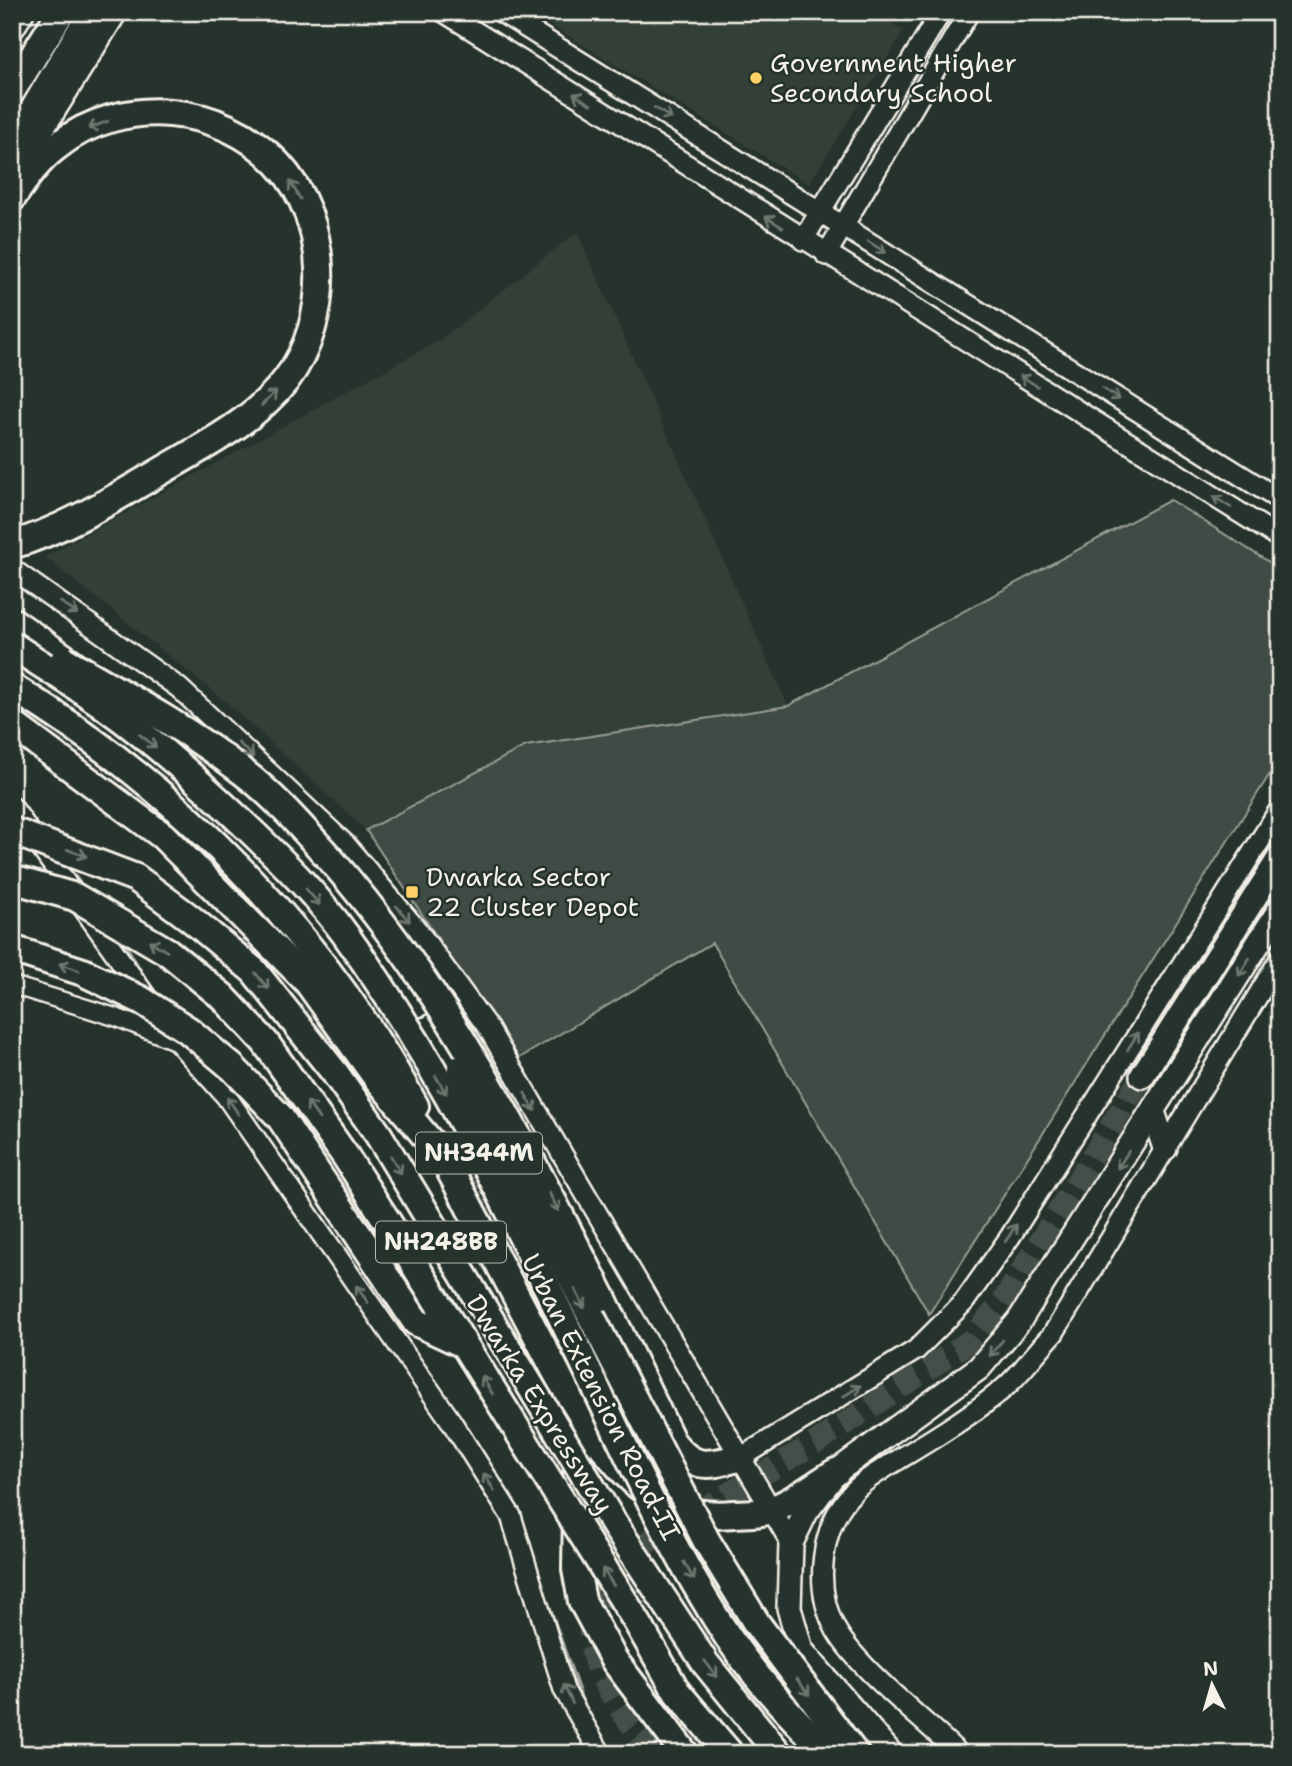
<svg xmlns="http://www.w3.org/2000/svg" width="1292" height="1766" font-family="'Shantell Sans',sans-serif">
	<style>
		.built { fill: #333f39 }
		.green { fill: #414b45; stroke: #9a9e96; stroke-width: 2 }
		.lines { fill: none; stroke-linecap: round; stroke-linejoin: round }
		.stream { stroke: #9fa39b; stroke-width: 4.5 }
		.secondary-tunnel { stroke: #455049; stroke-width: 23; stroke-dasharray: 23 11; stroke-linecap: butt }
		.minor-casing { stroke: #f4f1e8; stroke-width: 21 }
		.tertiary-casing { stroke: #f4f1e8; stroke-width: 24 }
		.secondary-casing { stroke: #f4f1e8; stroke-width: 28 }
		.trunk-casing { stroke: #f4f1e8; stroke-width: 32 }
		.minor { stroke: #26332d; stroke-width: 16 }
		.tertiary { stroke: #26332d; stroke-width: 19 }
		.secondary { stroke: #26332d; stroke-width: 23 }
		.trunk { stroke: #26332d; stroke-width: 26 }
		.trunk-bridge-casing { stroke: #f4f1e8; stroke-width: 32; stroke-linecap: butt }
		.trunk-bridge { stroke: #26332d; stroke-width: 26 }
		.oneway { stroke: #6e766e }
		.poi-dot { fill: #ffd166; stroke: #26332d; stroke-width: 2.5 }
		.labels { text-anchor: middle; stroke-width: 5; stroke-linejoin: round; paint-order: stroke }
		.shield { fill: #26332d; stroke: #b6b8b0; stroke-width: 2 }
		.shield-label { font-size: 24px; font-weight: bold; fill: #f4f1e8 }
		.poi-label { font-size: 26px; fill: #f4f1e8; stroke: #26332d; text-anchor: start }
		.street-label { font-size: 26px; fill: #f4f1e8; stroke: #26332d }
	</style>
	<rect width="100%" height="100%" fill="#26332d"/>
	<filter id="ink" filterUnits="userSpaceOnUse"><feTurbulence type="fractalNoise" baseFrequency=".0143" numOctaves="2"/><feDisplacementMap in="SourceGraphic" scale="14" xChannelSelector="R" yChannelSelector="G"/><feConvolveMatrix kernelMatrix="1 2 1 2 8 2 1 2 1" color-interpolation-filters="sRGB"/></filter>
	<g filter="url(#ink)">
		<g class="built">
			<polygon points="543,12 873,12 904,31 809,184 539,18"/>
			<polygon points="577,232 788,706 526,746 366,830 224,700 45,557 440,340"/>
		</g>
		<polygon class="green" points="1170,500 1280,569 1280,758 929,1314 712,943 518,1059 366,830 526,746 788,706"/>
		<g class="lines">
			<g class="stream">
				<polyline points="64,863 84,889"/>
				<polyline points="119,935 145,979"/>
				<polyline points="293,1176 352,1261"/>
				<polyline points="549,1607 582,1702"/>
			</g>
			<polyline class="secondary-tunnel" points="653,1754 619,1707 597,1669 591,1644 590,1626 598,1604 616,1573 641,1546 820,1440 970,1341 1004,1300 1142,1076"/>
			<defs>
				<polyline id="minor" points="12,985 118,1018 178,1042"/>
				<g id="tertiary">
					<polyline points="444,12 1280,538"/>
					<polyline points="501,12 1280,500"/>
					<polyline points="803,240 941,12"/>
					<polyline points="826,255 969,12"/>
					<polyline points="12,569 179,688 346,845 418,931 488,1028 791,1543"/>
					<polyline points="12,807 178,1042 226,1096 451,1421 511,1516 564,1690 601,1754"/>
					<polyline points="742,1457 916,1350 964,1302 1010,1237 1280,809"/>
					<path d="M 959,1754 C 925,1720 858,1669 836,1630 C 813,1588 820,1525 854,1491 C 869,1476 888,1466 906,1455 C 939,1435 973,1414 1003,1389 C 1021,1374 1036,1352 1053,1334 L 1280,959"/>
				</g>
				<g id="secondary">
					<polyline points="12,28 22,12"/>
					<polyline points="12,177 115,12"/>
					<polyline points="1142,1076 1280,857"/>
					<polyline points="1153,1112 1165,1148"/>
					<polyline points="891,1754 801,1650 789,1608 791,1543 806,1512 836,1472 979,1368 1019,1321 1280,909"/>
				</g>
				<g id="trunk">
					<polyline points="12,90 61,12"/>
					<polyline points="12,146 92,12"/>
					<path d="M 12,198 C 25,179 38,160 57,146 C 122,94 222,104 278,164 C 331,221 332,320 286,380 C 255,420 206,445 163,470 C 115,498 66,529 12,545"/>
					<polyline points="12,621 82,670"/>
					<path d="M 12,687 C 179,788 322,935 415,1106"/>
					<polyline points="12,724 163,836 307,981 376,1077 443,1157 574,1406 578,1449 576,1569 582,1601 614,1660 685,1754"/>
					<polyline points="162,727 288,839 343,900 418,1003"/>
					<path d="M 602,1297 L 672,1442 C 695,1472 709,1465 742,1457"/>
					<path d="M 575,1408 C 618,1468 651,1522 734,1514 C 745,1513 761,1514 771,1510 C 794,1502 816,1484 836,1472"/>
				</g>
			</defs>
			<use href="#minor" class="minor-casing"/>
			<use href="#tertiary" class="tertiary-casing"/>
			<use href="#secondary" class="secondary-casing"/>
			<use href="#trunk" class="trunk-casing"/>
			<use href="#minor" class="minor"/>
			<use href="#tertiary" class="tertiary"/>
			<use href="#secondary" class="secondary"/>
			<use href="#trunk" class="trunk"/>
			<defs>
				<g id="trunk-bridge">
					<path d="M 12,645 C 43,666 76,685 106,707 C 160,746 208,790 255,835 C 287,866 319,898 345,934 C 434,1057 503,1195 569,1332 C 619,1434 665,1541 728,1637 C 757,1680 792,1718 829,1754"/>
					<path d="M 64,660 C 125,695 187,729 243,772 C 276,797 305,831 333,862 C 446,992 524,1144 602,1297"/>
					<polyline points="12,831 136,878 190,918 254,971 335,1073 378,1134 614,1524 706,1664 779,1754"/>
					<polyline points="12,879 75,897 168,952 223,997 265,1042 346,1157 394,1232 637,1622 677,1692 730,1754"/>
					<polyline points="12,949 83,972 141,1000 188,1030 233,1068 280,1117 416,1322 461,1343"/>
					<polyline points="461,1069 510,1158 706,1540 757,1624 855,1754"/>
				</g>
			</defs>
			<use href="#trunk-bridge" class="trunk-bridge-casing"/>
			<use href="#trunk-bridge" class="trunk-bridge"/>
		</g>
		<defs><path id="oneway-shaft" d="M-6 0H5M1.5-3L5.5 0L1.5 3" fill="none" stroke-width="1.6" stroke-linecap="round" stroke-linejoin="round" transform="scale(1.75)"/></defs>
		<g class="oneway">
			<use href="#oneway-shaft" transform="translate(582 99) rotate(-148)"/>
			<use href="#oneway-shaft" transform="translate(663 113) rotate(32)"/>
			<use href="#oneway-shaft" transform="translate(98 125) rotate(159)"/>
			<use href="#oneway-shaft" transform="translate(295 190) rotate(-121)"/>
			<use href="#oneway-shaft" transform="translate(774 222) rotate(-148)"/>
			<use href="#oneway-shaft" transform="translate(877 247) rotate(32)"/>
			<use href="#oneway-shaft" transform="translate(1029 381) rotate(-148)"/>
			<use href="#oneway-shaft" transform="translate(1111 394) rotate(32)"/>
			<use href="#oneway-shaft" transform="translate(269 398) rotate(-45)"/>
			<use href="#oneway-shaft" transform="translate(1222 502) rotate(-148)"/>
			<use href="#oneway-shaft" transform="translate(69 608) rotate(36)"/>
			<use href="#oneway-shaft" transform="translate(148 741) rotate(38)"/>
			<use href="#oneway-shaft" transform="translate(246 750) rotate(43)"/>
			<use href="#oneway-shaft" transform="translate(77 853) rotate(20)"/>
			<use href="#oneway-shaft" transform="translate(313 897) rotate(49)"/>
			<use href="#oneway-shaft" transform="translate(403 914) rotate(50)"/>
			<use href="#oneway-shaft" transform="translate(158 946) rotate(-149)"/>
			<use href="#oneway-shaft" transform="translate(69 967) rotate(-160)"/>
			<use href="#oneway-shaft" transform="translate(1244 967) rotate(122)"/>
			<use href="#oneway-shaft" transform="translate(262 981) rotate(51)"/>
			<use href="#oneway-shaft" transform="translate(1133 1041) rotate(-58)"/>
			<use href="#oneway-shaft" transform="translate(441 1085) rotate(59)"/>
			<use href="#oneway-shaft" transform="translate(530 1102) rotate(60)"/>
			<use href="#oneway-shaft" transform="translate(233 1106) rotate(-124)"/>
			<use href="#oneway-shaft" transform="translate(313 1110) rotate(-125)"/>
			<use href="#oneway-shaft" transform="translate(1123 1160) rotate(122)"/>
			<use href="#oneway-shaft" transform="translate(396 1165) rotate(60)"/>
			<use href="#oneway-shaft" transform="translate(554 1202) rotate(62)"/>
			<use href="#oneway-shaft" transform="translate(1011 1233) rotate(-57)"/>
			<use href="#oneway-shaft" transform="translate(362 1294) rotate(-125)"/>
			<use href="#oneway-shaft" transform="translate(580 1299) rotate(64)"/>
			<use href="#oneway-shaft" transform="translate(996 1348) rotate(131)"/>
			<use href="#oneway-shaft" transform="translate(487 1385) rotate(-122)"/>
			<use href="#oneway-shaft" transform="translate(852 1391) rotate(-32)"/>
			<use href="#oneway-shaft" transform="translate(489 1482) rotate(-122)"/>
			<use href="#oneway-shaft" transform="translate(689 1571) rotate(60)"/>
			<use href="#oneway-shaft" transform="translate(608 1577) rotate(-123)"/>
			<use href="#oneway-shaft" transform="translate(711 1669) rotate(53)"/>
			<use href="#oneway-shaft" transform="translate(803 1687) rotate(53)"/>
			<use href="#oneway-shaft" transform="translate(568 1694) rotate(-116)"/>
		</g>
	</g>
	<g class="poi-dot">
		<circle cx="756" cy="78" r="7"/>
		<rect x="405" y="885" width="14" height="14" rx="3.5"/>
	</g>
	<g class="labels">
		<g class="shield">
			<rect x="416" y="1132.5" width="126" height="41" rx="5"/>
			<rect x="376" y="1221.5" width="130" height="41" rx="5"/>
		</g>
		<g class="shield-label">
			<text x="479" y="1161">NH344M</text>
			<text x="441" y="1250">NH248BB</text>
		</g>
		<g class="poi-label">
			<text x="770" y="72">Government Higher<tspan x="770" dy="30">Secondary School</tspan></text>
			<text x="426" y="886">Dwarka Sector<tspan x="426" dy="30">22 Cluster Depot</tspan></text>
		</g>
		<g class="street-label">
			<text transform="translate(601 1397) rotate(63)" y="9">Urban Extension Road-II</text>
			<text transform="translate(540 1404) rotate(58)" y="9">Dwarka Expressway</text>
		</g>
	</g>
	<rect width="1292" height="1766" fill="none" stroke="#26332d" stroke-width="42"/>
	<rect x="21" y="21" width="1250" height="1724" fill="none" stroke="#f4f1e8" stroke-width="2.5" filter="url(#ink)"/>
	<g transform="translate(1212 1685) rotate(355)" stroke="#26332d" stroke-width="5" paint-order="stroke">
	<path d="M0-5L12 26L0 18L-12 26Z" fill="#f4f1e8"/>
	<text y="-10" font-size="19" font-weight="bold" text-anchor="middle" fill="#f4f1e8">N</text>
	</g>
</svg>
